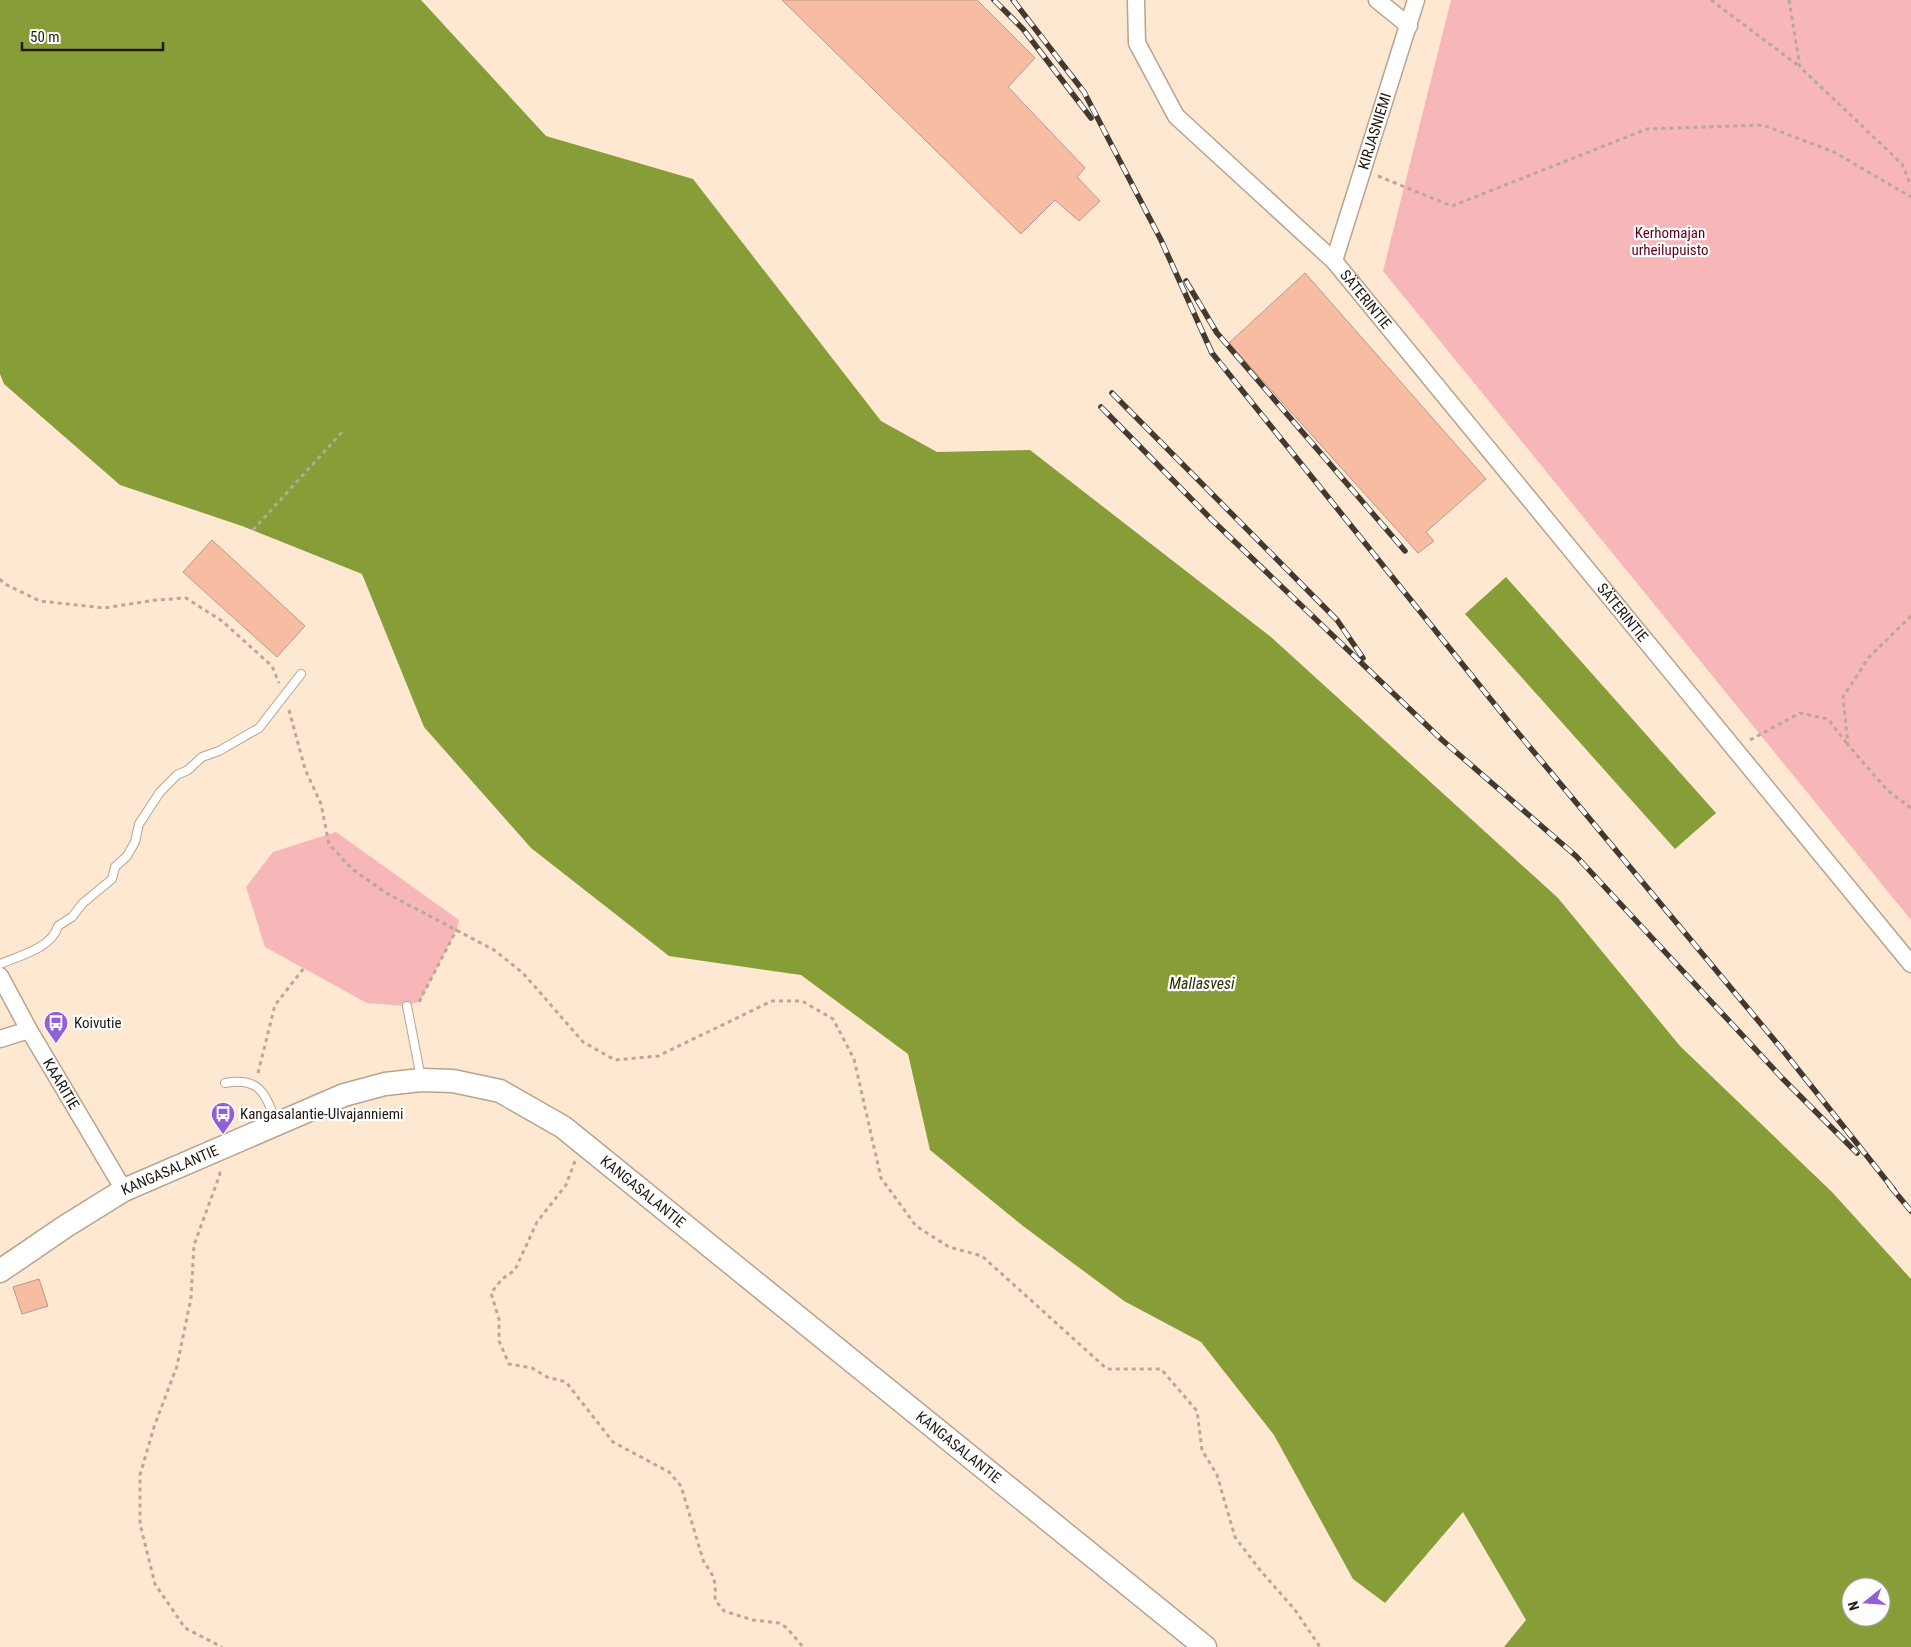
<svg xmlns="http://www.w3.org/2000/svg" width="1911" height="1647" font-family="'Roboto Condensed',sans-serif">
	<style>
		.green { fill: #f7b6b8 }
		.water { fill: #879e38; fill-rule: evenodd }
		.building { fill: #f8bca3; stroke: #b6998e }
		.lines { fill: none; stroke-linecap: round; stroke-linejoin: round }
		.service-casing { stroke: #b7a38e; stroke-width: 10 }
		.minor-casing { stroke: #b7a38e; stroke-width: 19 }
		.secondary-casing { stroke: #b7a38e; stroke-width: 25 }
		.path { stroke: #b9a896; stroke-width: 3; stroke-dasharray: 4 4; stroke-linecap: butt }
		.service { stroke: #fff; stroke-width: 8 }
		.minor { stroke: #fff; stroke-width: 16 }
		.secondary { stroke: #fff; stroke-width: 22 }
		.rail-casing { stroke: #43392f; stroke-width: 5.5 }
		.rail { stroke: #fff; stroke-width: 4; stroke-dasharray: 11; stroke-linecap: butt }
		.labels { text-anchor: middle; stroke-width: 4.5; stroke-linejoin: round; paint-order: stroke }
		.street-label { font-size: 15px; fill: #211911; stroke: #fff }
		.park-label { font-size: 15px; fill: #620018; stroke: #fff }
		.poi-label { font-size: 15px; fill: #211911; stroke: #fff; text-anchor: start }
		.water-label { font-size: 16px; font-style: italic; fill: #273005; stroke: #fff }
	</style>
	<rect width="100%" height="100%" fill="#fee8d2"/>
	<g class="green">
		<polygon points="1451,0 1911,0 1911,920 1383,271"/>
		<polygon points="336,832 459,920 457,929 420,1001 407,1006 367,1003 265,947 246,887 273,852"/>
	</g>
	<g class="water">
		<path d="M 0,0 L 421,0 L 546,136 L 693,179 L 881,421 L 937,452 L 1030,450 L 1271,637 L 1558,898 L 1680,1046 L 1832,1192 L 1911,1279 L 1911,1647 L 1504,1647 L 1526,1620 L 1463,1512 L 1385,1603 L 1353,1579 L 1274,1435 L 1201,1342 L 1124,1301 L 1023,1226 L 930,1150 L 908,1054 L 801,975 L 669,956 L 531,848 L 424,727 L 362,574 L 242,526 L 120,485 L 4,384 L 0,374 ZM 1851,1587 L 1881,1587 L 1881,1617 L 1851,1617 Z"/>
		<polygon points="1506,577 1716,813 1675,849 1465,614"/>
	</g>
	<g class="building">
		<polygon points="782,0 977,0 1035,58 1008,87 1085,168 1077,177 1100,201 1079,221 1055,200 1021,234"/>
		<polygon points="1305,273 1486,479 1426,532 1434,541 1418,553 1229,343"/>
		<polygon points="212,540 305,626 277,657 183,572"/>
		<polygon points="39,1279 48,1306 22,1314 13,1287"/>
	</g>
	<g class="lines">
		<defs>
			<g id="service">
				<path d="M 0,964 C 19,956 52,948 58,926 L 72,917 L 83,903 L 112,879 L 115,867 L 127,856 L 135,842 L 139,824 L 160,792 L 177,775 L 188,770 L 202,757 L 219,751 L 259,728 L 301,674"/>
				<polyline points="407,1006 421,1078"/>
				<path d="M 225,1083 C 260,1077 265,1093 276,1122"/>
			</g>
			<g id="minor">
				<path id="s1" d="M 1136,0 L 1137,43 L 1176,116 L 1334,261 L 1911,964"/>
				<polyline points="1377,0 1409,26"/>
				<path id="s2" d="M 1334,261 L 1416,0"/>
				<path id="s3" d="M 0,976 L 29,1030 L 124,1190"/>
				<polyline points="0,1039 29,1030"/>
			</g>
			<g id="secondary">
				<path id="s4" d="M 0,1271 L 66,1226 L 124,1190 L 344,1095 L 385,1084 L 421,1080 L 453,1081 L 500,1091 L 563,1127 L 1205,1647"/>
			</g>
		</defs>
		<use href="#service" class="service-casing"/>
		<use href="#minor" class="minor-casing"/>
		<use href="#secondary" class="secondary-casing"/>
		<g class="path">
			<polyline points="1711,0 1799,66"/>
			<polyline points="1789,0 1800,67 1902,164 1911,186"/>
			<polyline points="1378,176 1452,206 1647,129 1763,125 1834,152 1911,197"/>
			<polyline points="253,530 343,431"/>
			<polyline points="0,579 3,583 40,601 104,608 156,600 186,598 222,621 272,666 279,683"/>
			<polyline points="1911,616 1869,657 1843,697 1848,745 1887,790 1911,808"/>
			<polyline points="289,710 305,769 321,804 329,844 351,868 386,893 494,950 523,973 583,1042 615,1060 658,1056 772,1001 802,1001 833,1019 854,1059 881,1178 916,1226 949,1247 982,1256 1107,1369 1161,1369 1197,1411 1202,1450 1217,1475 1235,1537 1260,1570 1295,1610 1320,1647"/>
			<polyline points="1750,740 1800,713 1828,719 1848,745"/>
			<polyline points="419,1002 457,929"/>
			<polyline points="258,1073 275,1005 304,968"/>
			<path d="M 575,1161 L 566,1185 L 537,1222 L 515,1270 L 502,1279 L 491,1293 L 499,1319 L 499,1341 L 509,1364 L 532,1368 L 547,1377 L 566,1382 L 613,1442 L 669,1472 L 681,1486 L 704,1563 C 715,1575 716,1584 715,1600 L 724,1611 L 753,1620 L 779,1623 L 787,1628 L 803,1647"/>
			<polyline points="219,1172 220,1174 194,1245 191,1298 177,1366 154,1427 140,1475 140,1524 155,1584 185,1628 222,1647"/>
		</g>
		<use href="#service" class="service"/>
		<use href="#minor" class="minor"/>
		<use href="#secondary" class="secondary"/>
		<defs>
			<g id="rail">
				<polyline points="994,0 1023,29 1091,118"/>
				<polyline points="1013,0 1084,92 1161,240 1212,353 1513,727 1781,1048 1894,1190"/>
				<polyline points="1186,281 1217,333 1405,551"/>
				<polyline points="1112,393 1337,620 1363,658"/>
				<polyline points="1101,407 1212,520 1441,739 1576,856 1782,1078 1857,1153"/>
				<polyline points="1890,1186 1911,1211"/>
			</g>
		</defs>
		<use href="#rail" class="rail-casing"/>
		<use href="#rail" class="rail"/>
	</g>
	<defs>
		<symbol id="bus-pin" viewBox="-11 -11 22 30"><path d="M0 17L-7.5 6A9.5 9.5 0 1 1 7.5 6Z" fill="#905fd9" stroke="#fff"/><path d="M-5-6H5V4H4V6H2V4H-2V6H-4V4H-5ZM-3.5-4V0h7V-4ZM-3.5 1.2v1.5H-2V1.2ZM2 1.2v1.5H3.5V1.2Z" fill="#fff"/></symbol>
	</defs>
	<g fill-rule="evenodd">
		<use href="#bus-pin" x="42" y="1009" width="28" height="38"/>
		<use href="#bus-pin" x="209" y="1100" width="28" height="38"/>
	</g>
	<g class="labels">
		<g class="street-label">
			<text dy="5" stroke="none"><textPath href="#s2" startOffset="136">KIRJASNIEMI</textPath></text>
			<text dy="5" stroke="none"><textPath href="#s1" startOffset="390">SÄTERINTIE</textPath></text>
			<text dy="5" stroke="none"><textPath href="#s1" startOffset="795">SÄTERINTIE</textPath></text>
			<text dy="5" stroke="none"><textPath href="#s3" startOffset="124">KAARITIE</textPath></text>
			<text dy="5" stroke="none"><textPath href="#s4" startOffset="198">KANGASALANTIE</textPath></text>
			<text dy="5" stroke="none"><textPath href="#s4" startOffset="722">KANGASALANTIE</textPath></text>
			<text dy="5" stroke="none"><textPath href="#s4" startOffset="1128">KANGASALANTIE</textPath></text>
		</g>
		<g class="park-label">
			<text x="1670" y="238">Kerhomajan<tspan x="1670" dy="17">urheilupuisto</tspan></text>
		</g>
		<g class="poi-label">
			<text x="74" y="1028">Koivutie</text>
			<text x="240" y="1119">Kangasalantie-Ulvajanniemi</text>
		</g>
		<g class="water-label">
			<text x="1202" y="989">Mallasvesi</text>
		</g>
	</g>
	<g transform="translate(1866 1602) rotate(253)"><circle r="24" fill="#ffffff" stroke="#a6a3a0"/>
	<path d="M0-4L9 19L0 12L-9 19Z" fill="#905fd9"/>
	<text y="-8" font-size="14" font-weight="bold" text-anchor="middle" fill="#211911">N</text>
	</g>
	<path d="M22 42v8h141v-8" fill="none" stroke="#211911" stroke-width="2.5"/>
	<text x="30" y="42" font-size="15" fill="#211911" stroke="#ffffff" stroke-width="4" paint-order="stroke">50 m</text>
</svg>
